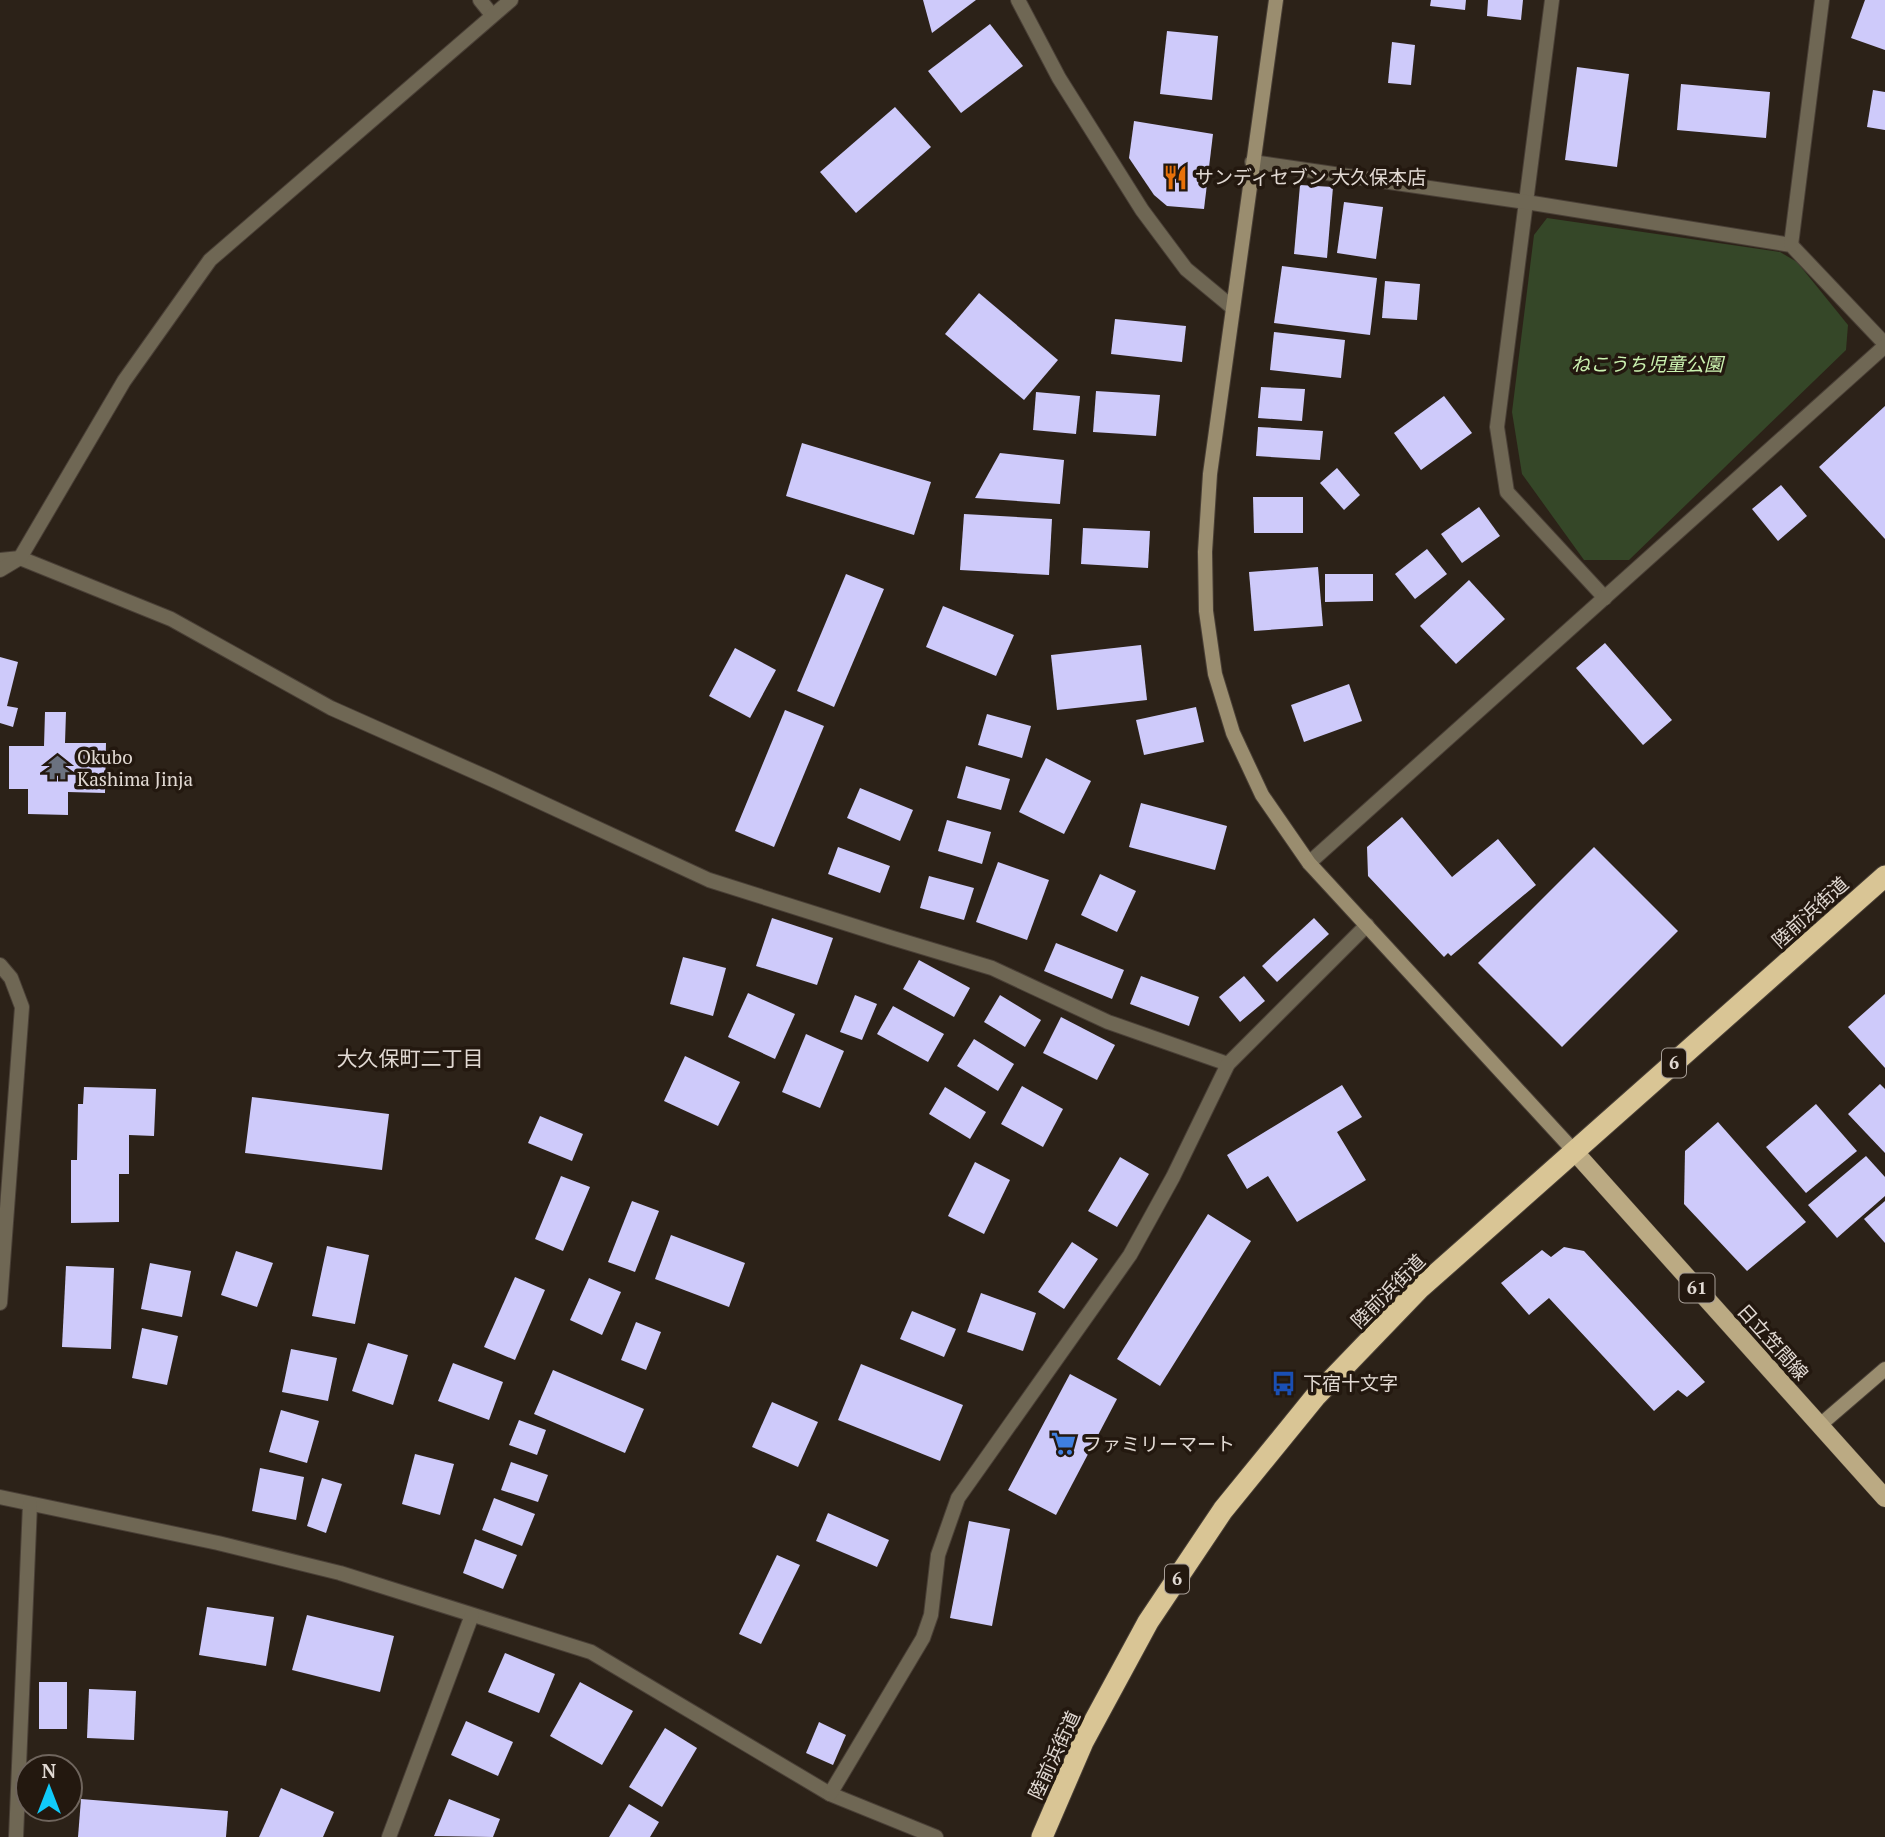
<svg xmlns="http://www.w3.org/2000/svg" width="1885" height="1837" font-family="'PT Serif','Noto Sans JP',serif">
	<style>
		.green { fill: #354728 }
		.building { fill: #cecafa }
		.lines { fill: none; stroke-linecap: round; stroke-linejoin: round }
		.street-casing { stroke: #493f36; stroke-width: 16 }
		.secondary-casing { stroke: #493f36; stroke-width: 16 }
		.primary-casing { stroke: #493f36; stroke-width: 19 }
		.highway-casing { stroke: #493f36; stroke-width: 23 }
		.street { stroke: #6f6754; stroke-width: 14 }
		.secondary { stroke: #9a8d6f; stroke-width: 14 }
		.primary { stroke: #bbaa83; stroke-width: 18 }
		.highway { stroke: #d9c595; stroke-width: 21 }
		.labels { text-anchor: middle; stroke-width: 7; stroke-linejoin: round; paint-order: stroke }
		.shield { fill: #23180f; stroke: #a89f98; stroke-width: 2 }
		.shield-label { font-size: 18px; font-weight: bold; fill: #e1d9d3 }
		.poi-label { font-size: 19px; fill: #e1d9d3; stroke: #23180f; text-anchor: start }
		.park-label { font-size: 19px; font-style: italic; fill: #cbf2b0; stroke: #23180f }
		.street-label { font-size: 19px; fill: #e1d9d3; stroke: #23180f }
		.neighbourhood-label { font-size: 21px; fill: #e1d9d3; stroke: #23180f }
	</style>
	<rect width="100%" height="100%" fill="#2c2218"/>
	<polygon class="green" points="1547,218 1780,252 1797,262 1848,325 1846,350 1629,560 1584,560 1522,474 1512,412 1534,235"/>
	<g class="building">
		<polygon points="923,0 976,0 932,33"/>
		<polygon points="1431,0 1466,0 1465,10 1430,6"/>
		<polygon points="1488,0 1523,0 1521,20 1487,16"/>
		<polygon points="1865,0 1885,0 1885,50 1851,38"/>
		<polygon points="990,24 1023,66 961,113 928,71"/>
		<polygon points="1167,31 1218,36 1212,100 1160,94"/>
		<polygon points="1392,42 1415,45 1411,85 1388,83"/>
		<polygon points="1577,67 1629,74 1617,167 1565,160"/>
		<polygon points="1681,84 1770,92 1766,138 1677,130"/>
		<polygon points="1873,90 1885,92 1885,130 1867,127"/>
		<polygon points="895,107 931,147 856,213 820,172"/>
		<polygon points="1134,121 1213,134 1204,209 1167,206 1154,195 1129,158"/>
		<polygon points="1300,185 1333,187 1327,258 1294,254"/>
		<polygon points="1344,202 1383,207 1376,259 1337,253"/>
		<polygon points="1282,266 1377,278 1370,335 1274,323"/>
		<polygon points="1385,281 1420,284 1417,320 1382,318"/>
		<polygon points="979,293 1058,360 1024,400 945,334"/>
		<polygon points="1115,319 1186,326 1182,362 1111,354"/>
		<polygon points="1274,332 1345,340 1341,378 1270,370"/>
		<polygon points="1261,387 1305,389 1302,421 1258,418"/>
		<polygon points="1096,391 1160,395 1156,436 1093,432"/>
		<polygon points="1036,392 1080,396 1076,434 1033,430"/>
		<polygon points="1444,396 1472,433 1421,470 1394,433"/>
		<polygon points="1885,406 1885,539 1819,467"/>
		<polygon points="1258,427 1323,431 1320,460 1256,456"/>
		<polygon points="802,443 931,482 914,535 786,496"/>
		<polygon points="1000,453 1064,460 1060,504 975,498"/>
		<polygon points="1337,468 1360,495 1344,510 1320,483"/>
		<polygon points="1781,485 1807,516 1778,541 1752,509"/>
		<polygon points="1253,497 1303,497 1303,533 1254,533"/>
		<polygon points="1479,507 1500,536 1462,563 1441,534"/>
		<polygon points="964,514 1052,519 1049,575 960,570"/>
		<polygon points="1083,528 1150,531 1148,568 1081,564"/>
		<polygon points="1427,549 1447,574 1415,599 1395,574"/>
		<polygon points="1318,567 1323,626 1254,631 1249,572"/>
		<polygon points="846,574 884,589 834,707 797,691"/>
		<polygon points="1325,574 1373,574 1373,601 1325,602"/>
		<polygon points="1469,580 1505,619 1456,664 1420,626"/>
		<polygon points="943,606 1014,635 996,676 926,647"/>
		<polygon points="1605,643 1672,720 1643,745 1576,668"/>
		<polygon points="1141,645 1147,700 1057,710 1051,655"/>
		<polygon points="735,648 776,670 750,718 709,696"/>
		<polygon points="0,657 18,662 7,706 18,708 13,727 0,723"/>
		<polygon points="1349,684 1362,721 1304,742 1291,705"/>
		<polygon points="1196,707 1204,742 1144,755 1136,720"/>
		<polygon points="785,710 824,726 774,847 735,831"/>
		<polygon points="45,712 66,712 65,743 106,743 105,793 68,792 68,815 28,814 28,789 9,789 9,746 44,746"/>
		<polygon points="987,714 1031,726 1022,758 978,745"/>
		<polygon points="1046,758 1091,781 1064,834 1019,812"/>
		<polygon points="966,766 1010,779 1001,810 957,798"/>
		<polygon points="860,788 913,810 900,841 847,818"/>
		<polygon points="1141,803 1227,826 1215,870 1129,847"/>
		<polygon points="1402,817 1452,877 1498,839 1536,885 1451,956 1448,953 1444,957 1368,876 1367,847"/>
		<polygon points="947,820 991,832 982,864 938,851"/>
		<polygon points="838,847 890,866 880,893 828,874"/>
		<polygon points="1594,847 1678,931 1562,1047 1478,963"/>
		<polygon points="998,862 1049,880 1027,940 976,922"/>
		<polygon points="1100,874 1136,891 1117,932 1081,915"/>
		<polygon points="929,876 974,888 964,920 920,908"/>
		<polygon points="772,918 833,938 817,985 756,966"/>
		<polygon points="1314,918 1329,934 1277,982 1262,966"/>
		<polygon points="1056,943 1124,970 1112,999 1044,971"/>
		<polygon points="683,957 726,968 713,1016 670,1004"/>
		<polygon points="919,960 970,988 954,1017 903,989"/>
		<polygon points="1141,976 1199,997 1189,1026 1130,1004"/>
		<polygon points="1244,976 1265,1001 1240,1022 1219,997"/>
		<polygon points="748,993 795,1014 775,1059 728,1037"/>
		<polygon points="1885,994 1885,1068 1848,1027"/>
		<polygon points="855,995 877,1004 862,1040 840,1032"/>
		<polygon points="1000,995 1041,1020 1025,1047 984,1022"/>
		<polygon points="893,1006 944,1034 928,1062 877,1034"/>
		<polygon points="1061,1017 1115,1045 1097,1080 1043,1053"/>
		<polygon points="806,1034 844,1051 820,1108 782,1092"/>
		<polygon points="974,1039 1014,1064 998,1091 957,1066"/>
		<polygon points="685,1056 740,1082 718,1126 664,1101"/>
		<polygon points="1880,1084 1885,1089 1885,1153 1848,1114"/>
		<polygon points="1342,1085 1362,1117 1337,1132 1366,1180 1297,1222 1268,1176 1247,1189 1227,1155"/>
		<polygon points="1022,1086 1063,1109 1043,1147 1001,1124"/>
		<polygon points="84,1087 156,1089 154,1136 129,1135 129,1174 119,1174 119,1222 71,1223 71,1160 77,1160 78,1104 83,1104"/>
		<polygon points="945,1087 986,1112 970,1139 929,1114"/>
		<polygon points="252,1097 389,1114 382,1170 245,1153"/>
		<polygon points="1816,1104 1857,1151 1806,1193 1766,1147"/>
		<polygon points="540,1116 583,1134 572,1161 528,1143"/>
		<polygon points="1718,1122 1806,1222 1747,1271 1684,1204 1685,1151"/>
		<polygon points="1866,1156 1885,1177 1885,1196 1837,1238 1808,1205"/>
		<polygon points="1120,1157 1149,1174 1117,1227 1088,1211"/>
		<polygon points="975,1162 1010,1180 984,1234 948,1216"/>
		<polygon points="561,1176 590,1187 563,1251 535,1239"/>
		<polygon points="632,1201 659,1211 635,1272 608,1262"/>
		<polygon points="1885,1201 1885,1243 1864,1219"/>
		<polygon points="1208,1214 1251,1241 1160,1386 1117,1359"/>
		<polygon points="671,1235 745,1263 729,1307 655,1279"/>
		<polygon points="1072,1242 1098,1259 1064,1309 1038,1292"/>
		<polygon points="327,1246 369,1255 355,1324 312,1316"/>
		<polygon points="1564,1247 1584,1251 1705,1382 1687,1397 1678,1390 1654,1411 1549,1298 1529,1315 1501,1283 1542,1250 1551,1257"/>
		<polygon points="236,1251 273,1263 257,1307 221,1295"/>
		<polygon points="150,1263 191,1271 182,1317 141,1309"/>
		<polygon points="66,1266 114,1268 111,1349 62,1347"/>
		<polygon points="515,1277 545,1290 515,1360 484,1347"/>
		<polygon points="589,1278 621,1292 602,1335 570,1320"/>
		<polygon points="981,1293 1036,1313 1023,1351 967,1332"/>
		<polygon points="912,1311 956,1329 944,1357 900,1339"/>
		<polygon points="636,1322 661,1332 646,1370 621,1360"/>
		<polygon points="142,1328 178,1336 167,1385 132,1378"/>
		<polygon points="368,1343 408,1355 393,1405 352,1391"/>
		<polygon points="291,1349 337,1358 328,1401 282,1392"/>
		<polygon points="453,1363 503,1382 489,1420 438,1401"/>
		<polygon points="861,1364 963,1405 940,1461 838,1420"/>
		<polygon points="553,1370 644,1409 625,1453 534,1414"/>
		<polygon points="1070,1374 1117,1399 1056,1515 1008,1490"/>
		<polygon points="772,1402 818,1422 798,1467 752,1447"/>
		<polygon points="281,1410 319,1421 307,1463 269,1452"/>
		<polygon points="519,1420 546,1430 537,1455 509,1445"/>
		<polygon points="415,1454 454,1464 440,1515 402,1504"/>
		<polygon points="511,1462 548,1475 538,1502 501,1490"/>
		<polygon points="260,1468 304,1477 296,1520 252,1511"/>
		<polygon points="322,1478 342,1484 326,1533 307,1526"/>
		<polygon points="494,1498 535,1514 522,1546 482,1530"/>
		<polygon points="828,1513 889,1540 877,1567 816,1541"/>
		<polygon points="969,1521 1010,1529 992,1626 950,1618"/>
		<polygon points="475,1539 517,1555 503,1589 463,1573"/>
		<polygon points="777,1555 800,1565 761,1644 739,1634"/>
		<polygon points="207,1607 274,1617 266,1666 199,1655"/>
		<polygon points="307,1615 394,1636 380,1692 292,1670"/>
		<polygon points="505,1653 555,1674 539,1713 488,1692"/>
		<rect x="39" y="1682" width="28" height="47"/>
		<polygon points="580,1682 633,1711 602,1765 550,1736"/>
		<polygon points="89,1689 136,1691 134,1740 87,1738"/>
		<polygon points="466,1721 513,1742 498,1776 451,1755"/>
		<polygon points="819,1722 846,1735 833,1765 806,1753"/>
		<polygon points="665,1728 697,1748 662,1807 629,1787"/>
		<polygon points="281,1788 334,1812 323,1837 259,1837"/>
		<polygon points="81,1799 228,1811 226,1837 78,1837"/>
		<polygon points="449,1799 500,1819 493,1837 434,1836"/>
		<polygon points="629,1804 659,1822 650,1837 609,1837"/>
	</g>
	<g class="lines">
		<defs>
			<g id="street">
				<polyline points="480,0 492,15"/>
				<polyline points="1018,0 1059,78 1142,210 1186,269 1233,308"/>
				<polyline points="1552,0 1497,427 1507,492 1605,598"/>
				<polyline points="1252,162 1526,202 1791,245 1885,344"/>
				<polyline points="1791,245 1822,0"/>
				<polyline points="0,560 20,558 171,619 331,708 493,780 709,880 889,937 992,968 1108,1022 1228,1064"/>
				<polyline points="0,570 20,558 124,381 210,260 511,0"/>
				<polyline points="1309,863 1885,346"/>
				<polyline points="0,965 11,978 22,1007 0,1303"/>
				<polyline points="0,1497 218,1543 340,1573 591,1652 830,1794 936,1837"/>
				<polyline points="830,1794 923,1638 931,1615 938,1555 958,1498 1130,1255 1173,1177 1228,1064 1367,925"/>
				<polyline points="16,1837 30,1504"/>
				<polyline points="389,1837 472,1615"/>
			</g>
			<g id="secondary">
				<polyline points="1276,0 1210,474 1205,552 1206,611 1215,674 1233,733 1262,795 1309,863 1574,1151"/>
				<polyline points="1820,1425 1885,1369"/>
			</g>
			<polyline id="primary" points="1574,1151 1885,1498"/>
			<polyline id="highway" points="1042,1837 1083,1742 1148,1622 1223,1510 1315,1397 1419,1289 1885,876"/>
		</defs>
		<use href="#street" class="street-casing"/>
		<use href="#secondary" class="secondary-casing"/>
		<use href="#primary" class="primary-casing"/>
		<use href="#highway" class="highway-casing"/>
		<use href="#street" class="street"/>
		<use href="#secondary" class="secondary"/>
		<use href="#primary" class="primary"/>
		<use href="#highway" class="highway"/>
	</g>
	<defs>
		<symbol id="restaurant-bare" viewBox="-9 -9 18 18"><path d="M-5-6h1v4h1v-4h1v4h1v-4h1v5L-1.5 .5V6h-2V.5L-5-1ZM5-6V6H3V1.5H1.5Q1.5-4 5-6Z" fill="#e8710a" stroke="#23180f" stroke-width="2.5" paint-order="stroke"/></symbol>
		<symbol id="temple-bare" viewBox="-9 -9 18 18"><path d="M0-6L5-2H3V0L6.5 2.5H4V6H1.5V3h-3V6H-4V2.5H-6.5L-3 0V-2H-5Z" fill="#6b7280" stroke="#23180f" stroke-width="2.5" paint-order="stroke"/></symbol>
		<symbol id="bus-bare" viewBox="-9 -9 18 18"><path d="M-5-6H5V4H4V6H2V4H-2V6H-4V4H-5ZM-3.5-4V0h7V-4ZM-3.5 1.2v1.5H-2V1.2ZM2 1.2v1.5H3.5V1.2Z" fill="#1a4fb4" stroke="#23180f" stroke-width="2.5" paint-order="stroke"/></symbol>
		<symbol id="supermarket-bare" viewBox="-9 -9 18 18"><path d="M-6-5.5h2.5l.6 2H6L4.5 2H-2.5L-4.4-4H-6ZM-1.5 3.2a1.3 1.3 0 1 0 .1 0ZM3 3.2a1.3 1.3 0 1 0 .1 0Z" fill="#3f7fe0" stroke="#23180f" stroke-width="2.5" paint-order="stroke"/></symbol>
	</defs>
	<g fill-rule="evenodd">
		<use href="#restaurant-bare" x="1158" y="160" width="35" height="35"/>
		<use href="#temple-bare" x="40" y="750" width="35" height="35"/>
		<use href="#bus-bare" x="1266" y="1366" width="35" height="35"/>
		<use href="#supermarket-bare" x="1046" y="1426" width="35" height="35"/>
	</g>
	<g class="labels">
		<g class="shield">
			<rect x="1662" y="1048.5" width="24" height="29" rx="5"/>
			<rect x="1679.5" y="1273.5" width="35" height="29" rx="5"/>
			<rect x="1165" y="1564.5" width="24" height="29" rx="5"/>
		</g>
		<g class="shield-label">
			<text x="1674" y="1069">6</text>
			<text x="1697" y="1294">61</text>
			<text x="1177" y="1585">6</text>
		</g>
		<g class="poi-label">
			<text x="1195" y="184">サンディセブン 大久保本店</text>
			<text x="77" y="764">Okubo<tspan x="77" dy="22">Kashima Jinja</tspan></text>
			<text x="1303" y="1390">下宿十文字</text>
			<text x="1083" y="1451">ファミリーマート</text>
		</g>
		<g class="park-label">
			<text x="1647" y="371">ねこうち児童公園</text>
		</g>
		<g class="street-label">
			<text transform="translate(1810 912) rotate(-42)" y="7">陸前浜街道</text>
			<text transform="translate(1388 1291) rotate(-45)" y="7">陸前浜街道</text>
			<text transform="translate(1773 1342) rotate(48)" y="7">日立笠間線</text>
			<text transform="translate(1054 1755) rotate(-65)" y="7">陸前浜街道</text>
		</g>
		<g class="neighbourhood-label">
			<text x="410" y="1066">大久保町二丁目</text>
		</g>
	</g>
	<g transform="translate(49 1788)"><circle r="33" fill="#23180f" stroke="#6f655d" stroke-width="2"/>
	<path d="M0-5L12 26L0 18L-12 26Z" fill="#10cafa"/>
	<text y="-10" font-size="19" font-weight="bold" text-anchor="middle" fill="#e1d9d3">N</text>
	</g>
</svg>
